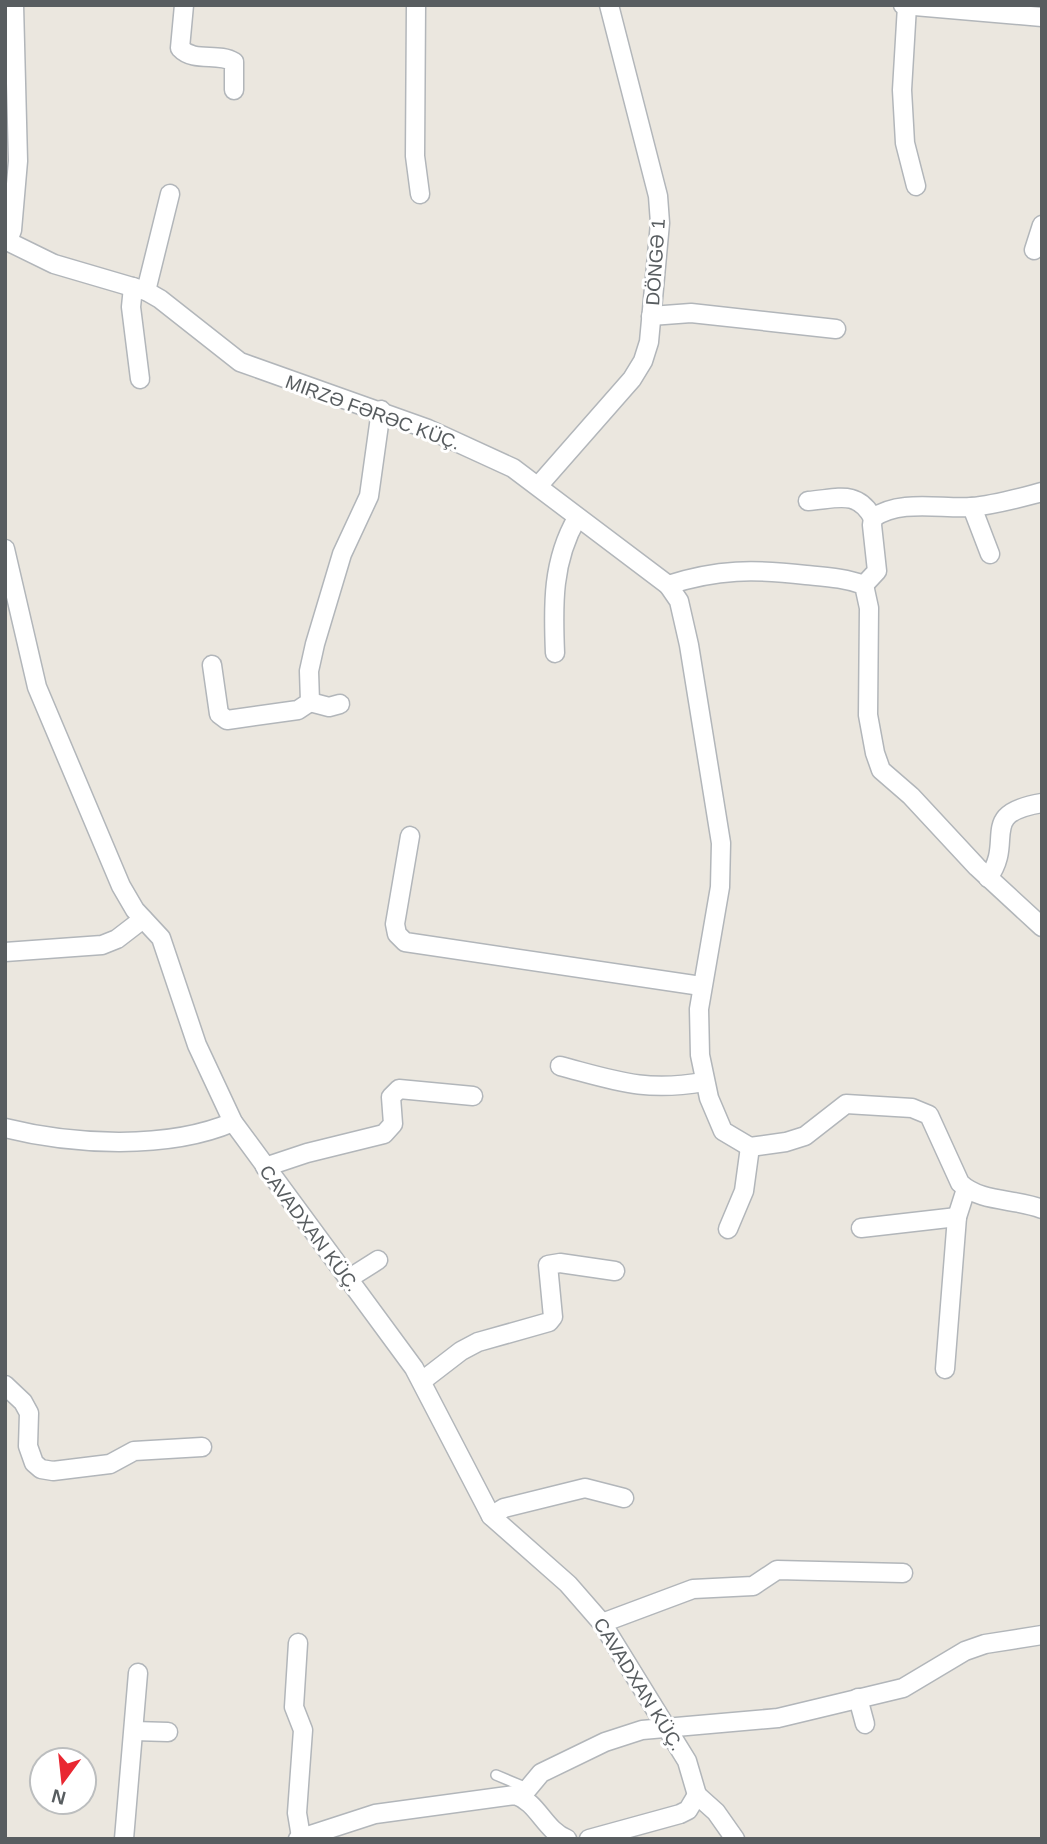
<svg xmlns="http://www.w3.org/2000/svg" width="1047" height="1844" font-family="Helvetica,sans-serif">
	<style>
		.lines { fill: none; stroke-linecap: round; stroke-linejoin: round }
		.service-casing { stroke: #b2b6ba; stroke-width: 12 }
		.minor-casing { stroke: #b2b6ba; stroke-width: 21 }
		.service { stroke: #fff; stroke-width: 9 }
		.minor { stroke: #fff; stroke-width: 18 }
		.labels { text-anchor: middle; stroke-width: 6; stroke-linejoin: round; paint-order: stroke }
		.street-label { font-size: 19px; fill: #585d60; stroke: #fff }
	</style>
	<rect width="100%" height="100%" fill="#ebe7df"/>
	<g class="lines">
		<defs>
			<polyline id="service" points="496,1775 527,1788"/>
			<g id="minor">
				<path d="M 184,5 L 180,48 C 194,63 218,52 234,62 L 234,90"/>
				<polyline points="416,5 415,156 420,194"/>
				<polyline points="903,5 1042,17"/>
				<polyline points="907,6 902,90 905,143 916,186"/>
				<path d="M 5,240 L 54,264 L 146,291 L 160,299 L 240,362 L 428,429 L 513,468 L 668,585 C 718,569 754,569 806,575 C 826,577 845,578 864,585 L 869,608 L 868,715 L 875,753 L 881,770 L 911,796 L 977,867 L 1042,927"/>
				<polyline points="8,241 12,230 18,161 14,5"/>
				<polyline points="1034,250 1042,225"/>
				<polyline points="133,287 131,307 140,379"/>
				<polyline points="146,291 170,194"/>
				<polyline points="651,316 691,313 836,329"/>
				<polyline points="539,485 632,379 643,361 649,342 660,223 658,196 609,5"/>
				<path d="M 808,501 C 837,499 857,489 873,518"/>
				<polyline points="972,507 990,554"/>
				<polyline points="5,549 37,687 121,886 135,910 161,938 197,1045 233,1122 414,1368 491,1516 568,1584 602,1623 687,1761 697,1795"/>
				<path d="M 668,585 L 679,601 L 689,645 L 721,843 L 720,887 L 699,1009 L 700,1055 L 709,1098 L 723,1131 L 750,1147 L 786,1142 L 805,1136 L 846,1104 L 912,1108 L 929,1115 L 960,1183 C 981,1203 1015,1198 1042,1209"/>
				<path d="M 864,585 L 877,571 L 872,525 L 873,518 C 900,499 940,509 971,507 C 995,505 1019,498 1042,492"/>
				<path d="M 555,653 C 553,605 552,561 577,518"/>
				<polyline points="212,665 219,714 227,720 298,710 310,702 309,671 315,644 342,554 369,496 381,410"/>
				<polyline points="310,702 329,707 340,704"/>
				<polyline points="410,836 395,924 397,934 405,942 701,986"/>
				<path d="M 988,878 C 1016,840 976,814 1042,803"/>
				<polyline points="5,952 102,945 117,939 143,919"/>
				<path d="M 560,1066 C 617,1081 644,1092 704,1082"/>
				<path d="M 5,1128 C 73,1145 168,1150 233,1122"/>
				<polyline points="265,1167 307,1153 384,1134 393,1124 391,1097 399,1089 473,1096"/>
				<polyline points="861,1228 957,1217"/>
				<polyline points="728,1229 744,1191 750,1147"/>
				<polyline points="348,1279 378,1260"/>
				<polyline points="945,1369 957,1217 966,1189"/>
				<polyline points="422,1381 461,1351 478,1342 549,1322 553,1317 548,1265 560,1263 615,1271"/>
				<polyline points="5,1385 23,1402 29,1413 28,1446 34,1463 41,1469 53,1471 110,1464 134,1451 202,1447"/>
				<polyline points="491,1516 504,1508 585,1488 624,1498"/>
				<polyline points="602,1623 693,1589 753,1586 777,1570 903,1573"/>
				<polyline points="298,1643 294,1707 303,1730 297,1813 301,1837"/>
				<polyline points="858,1698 865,1724"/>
				<polyline points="134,1731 168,1732"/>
				<polyline points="697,1795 716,1812 735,1839"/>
				<polyline points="521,1797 541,1773 605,1742 642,1730 778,1718 903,1688 965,1651 985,1644 1042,1635"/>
				<polyline points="124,1839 138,1673"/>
				<path d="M 298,1839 L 375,1814 L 515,1795 C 538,1802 544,1830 567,1839"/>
				<polyline points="589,1839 680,1814 688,1810 697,1795"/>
			</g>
		</defs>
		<use href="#service" class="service-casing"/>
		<use href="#minor" class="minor-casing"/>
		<use href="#service" class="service"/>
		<use href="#minor" class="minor"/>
	</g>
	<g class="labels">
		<g class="street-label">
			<text transform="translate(655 262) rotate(-86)" y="7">DÖNGƏ 1</text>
			<text transform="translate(373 412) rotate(20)" y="7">MIRZƏ FƏRƏC KÜÇ.</text>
			<text transform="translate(310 1228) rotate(53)" y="7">CAVADXAN KÜÇ.</text>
			<text transform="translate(639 1684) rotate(58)" y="7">CAVADXAN KÜÇ.</text>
		</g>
	</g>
	<rect width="1047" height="1844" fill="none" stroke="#585d60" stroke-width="14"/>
	<g transform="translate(63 1781) rotate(195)"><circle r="33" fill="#ffffff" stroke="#bcbebf" stroke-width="2"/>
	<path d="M0-5L12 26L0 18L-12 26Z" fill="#e92731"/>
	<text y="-10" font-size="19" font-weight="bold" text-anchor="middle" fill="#585d60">N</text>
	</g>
</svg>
